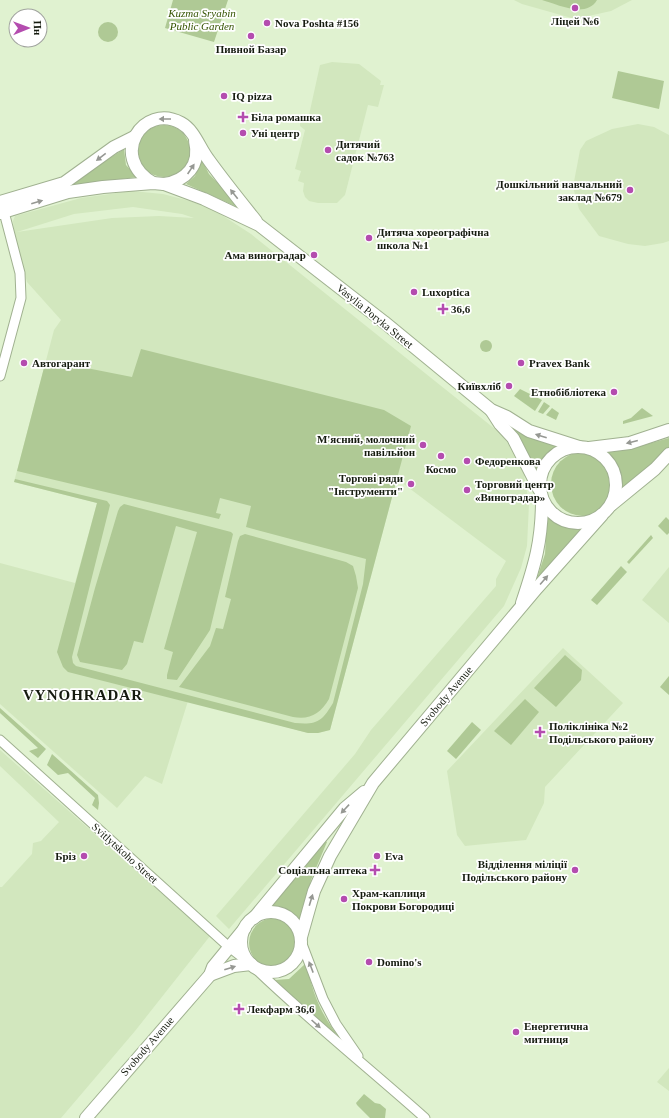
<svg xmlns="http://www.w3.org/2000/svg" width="669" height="1118" font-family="Georgia,serif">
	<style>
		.built { fill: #d2e7be; fill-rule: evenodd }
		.green { fill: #afc995 }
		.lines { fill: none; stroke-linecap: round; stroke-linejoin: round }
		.street-casing { stroke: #a0b190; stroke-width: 11 }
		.secondary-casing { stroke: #a0b190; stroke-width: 14 }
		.street { stroke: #fff; stroke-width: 9 }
		.secondary { stroke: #fff; stroke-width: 12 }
		.oneway { fill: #969893 }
		.poi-dot { fill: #b44caf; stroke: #fff; stroke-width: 1.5 }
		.labels { text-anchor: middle; stroke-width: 3.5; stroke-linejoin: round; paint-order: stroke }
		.park-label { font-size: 11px; font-style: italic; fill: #345301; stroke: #fff }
		.poi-label { font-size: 11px; font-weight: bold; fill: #151b0f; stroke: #fff; text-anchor: start }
		.street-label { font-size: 11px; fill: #151b0f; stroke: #fff }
		.district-label { font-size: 15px; font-weight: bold; letter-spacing: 1px; fill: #151b0f; stroke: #fff }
	</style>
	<rect width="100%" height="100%" fill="#e0f2d0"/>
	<g class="built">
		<polygon points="514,0 632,0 611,11 575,19 522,4"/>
		<polygon points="332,62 359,64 381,81 380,85 384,85 378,107 368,105 345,195 337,203 318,203 309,201 305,197 303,191 304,183 298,181 301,171 295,169 305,130 300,126 300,120 304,115 309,115 320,65"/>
		<polygon points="638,124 654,127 669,135 669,241 663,243 645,246 628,244 599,236 579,209 573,187 580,150 586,141 612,129"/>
		<path d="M 132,191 L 163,194 L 190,201 L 214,210 L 251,234 L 500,433 L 515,453 L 524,475 L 529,504 L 527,546 L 521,568 L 504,606 L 229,929 L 216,916 L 355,754 L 371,730 L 496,586 L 496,579 L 506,561 L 397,479 L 330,730 L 318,733 L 308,733 L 188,701 L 162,784 L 145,776 L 117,808 L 0,704 L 0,563 L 75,583 L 97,503 L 14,482 L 54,330 L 61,320 L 27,282 L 14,233 L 13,221 L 15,216 L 81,198 ZM 133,207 L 182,214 L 194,218 L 159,216 L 112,218 L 17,232 L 74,214 Z"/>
		<polygon points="669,567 669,623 642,600"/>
		<polygon points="563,648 623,703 545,787 544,803 526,840 465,846 457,835 447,771"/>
		<polygon points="0,750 210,936 135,1031 61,1118 0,1118 0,887 2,887 32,854 33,843 41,841 59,822 0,766"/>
		<polygon points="669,1068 669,1091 657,1082"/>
	</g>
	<g class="green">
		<polygon points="173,0 228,0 214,42 165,28"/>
		<path d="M 542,0 L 597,0 C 586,19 557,4 542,0 Z"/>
		<circle cx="108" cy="32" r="10"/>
		<polygon points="618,71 664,81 659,109 612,98"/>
		<circle cx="164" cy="151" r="26"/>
		<polygon points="124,149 126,165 137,177 64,187"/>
		<polygon points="202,160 209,174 244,210 186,184 195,176"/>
		<circle cx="486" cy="346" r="6"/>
		<path d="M 141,349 L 384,410 L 411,426 L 330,730 L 318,733 L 308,733 L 68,672 L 63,667 L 57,652 L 97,503 L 14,482 L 15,479 L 107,501 L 110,505 L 72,657 L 73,663 L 76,666 L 295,723 C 318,725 322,721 333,703 L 363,584 L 366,559 L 246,527 L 251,506 L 220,498 L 216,513 L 221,514 L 219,519 L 17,471 L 46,360 L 132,377 Z"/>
		<polygon points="520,389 542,400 535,411 514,396"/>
		<polygon points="544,402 550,406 543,414 538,412"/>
		<polygon points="552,408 559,413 556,420 546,415"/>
		<polygon points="642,408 653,416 623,424 623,421 631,418"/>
		<path d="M 512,425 L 564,446 C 550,452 544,458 536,472 L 509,428 Z"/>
		<path d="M 669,438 L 669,451 L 620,493 C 622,478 619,465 607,454 L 609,451 L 633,448 Z"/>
		<circle cx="583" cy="484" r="32"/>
		<polygon points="124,504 231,532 233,534 210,630 177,680 167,679 167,675 173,652 164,649 197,532 176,526 143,643 134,641 127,664 122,670 80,662 77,655 95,588 118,511 120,507"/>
		<polygon points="550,517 567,526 584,527 534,587 545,554 547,519"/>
		<polygon points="666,517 669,520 669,533 667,535 658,526"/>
		<path d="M 245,534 L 346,562 L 353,566 L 356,576 L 358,588 L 329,699 C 320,714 310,720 293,717 L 179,687 L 210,646 L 216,628 L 223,629 L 231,599 L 225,597 L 238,541 L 240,536 Z"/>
		<polygon points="651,535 653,538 629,564 627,562"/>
		<polygon points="621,566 627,572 597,605 591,600"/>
		<polygon points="565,655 582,670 581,680 556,707 534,688"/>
		<polygon points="669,676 669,695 660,687"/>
		<polygon points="525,699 539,712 511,745 494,731"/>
		<polygon points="0,708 46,749 38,758 29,751 38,748 0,713"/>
		<polygon points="472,722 481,730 456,759 447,751"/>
		<polygon points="52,754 98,795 99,803 98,810 92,805 95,798 68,773 58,775 47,765"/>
		<path d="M 323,840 L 327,842 L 311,880 L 303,923 C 294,911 284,906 269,907 Z"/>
		<circle cx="274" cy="943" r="25"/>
		<path d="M 304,965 L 308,965 C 310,988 321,1014 336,1033 L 333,1035 L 274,980 L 289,979 Z"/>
		<polygon points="364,1094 375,1103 380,1104 386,1109 385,1118 370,1118 357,1105 356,1103"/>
	</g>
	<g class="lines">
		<defs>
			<g id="street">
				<polyline points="0,376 21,298 20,273 4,212"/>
				<polyline points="0,740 229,947 251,964"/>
				<polyline points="302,944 323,999 336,1024 358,1056"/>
				<path d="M 256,969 C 310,1021 369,1068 425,1118"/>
			</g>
			<g id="secondary">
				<path d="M 153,183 C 108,157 143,102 181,123 C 194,130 199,147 208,159 C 223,180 240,201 256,221"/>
				<path d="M 164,184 C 186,181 201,165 195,141"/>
				<polyline points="0,202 64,183 114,147 134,137"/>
				<polyline points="0,213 68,192 103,187 153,183 164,184 204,199 259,225 384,322 491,410 507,417 529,431 579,447"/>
				<polyline points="491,410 500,424 513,438 539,489"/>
				<circle cx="578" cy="485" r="38"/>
				<polyline points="589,448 630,443 669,430"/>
				<polyline points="611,505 655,469 669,454"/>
				<path d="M 522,603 C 535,564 542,541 542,500"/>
				<circle cx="271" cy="942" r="30"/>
				<polyline points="254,918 345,808 364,792"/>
				<polyline points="301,937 314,891 330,856 373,783 537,588 602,515"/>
				<polyline points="210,975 234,966 251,964"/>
				<polyline points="86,1118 210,975 213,967 245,928"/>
			</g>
		</defs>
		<use href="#street" class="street-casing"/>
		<use href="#secondary" class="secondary-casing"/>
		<use href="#street" class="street"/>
		<use href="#secondary" class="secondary"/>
	</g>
	<defs><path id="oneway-solid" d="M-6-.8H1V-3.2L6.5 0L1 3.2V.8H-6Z"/></defs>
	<g class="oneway">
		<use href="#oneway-solid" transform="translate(165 119) rotate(-180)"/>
		<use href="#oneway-solid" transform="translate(101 157) rotate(142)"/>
		<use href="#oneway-solid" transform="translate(191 169) rotate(-56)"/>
		<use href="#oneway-solid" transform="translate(234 194) rotate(-128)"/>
		<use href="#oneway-solid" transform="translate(37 202) rotate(-16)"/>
		<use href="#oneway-solid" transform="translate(541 436) rotate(-162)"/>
		<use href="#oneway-solid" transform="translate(632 442) rotate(166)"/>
		<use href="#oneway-solid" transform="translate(544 580) rotate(-49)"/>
		<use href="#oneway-solid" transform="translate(345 809) rotate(133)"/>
		<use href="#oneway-solid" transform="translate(311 900) rotate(-73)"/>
		<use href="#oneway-solid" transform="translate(311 967) rotate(-111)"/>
		<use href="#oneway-solid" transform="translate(230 968) rotate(-18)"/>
		<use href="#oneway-solid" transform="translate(316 1024) rotate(42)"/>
	</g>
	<g class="poi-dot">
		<circle cx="575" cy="8" r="4"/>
		<circle cx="267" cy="23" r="4"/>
		<circle cx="251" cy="36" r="4"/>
		<circle cx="224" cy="96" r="4"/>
		<path d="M241 111h4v4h4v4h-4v4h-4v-4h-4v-4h4z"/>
		<circle cx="243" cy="133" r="4"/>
		<circle cx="328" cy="150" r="4"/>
		<circle cx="630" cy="190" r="4"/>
		<circle cx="369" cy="238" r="4"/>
		<circle cx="314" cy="255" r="4"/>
		<circle cx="414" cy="292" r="4"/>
		<path d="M441 303h4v4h4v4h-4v4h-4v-4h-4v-4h4z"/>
		<circle cx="24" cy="363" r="4"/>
		<circle cx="521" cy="363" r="4"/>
		<circle cx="509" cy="386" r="4"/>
		<circle cx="614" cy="392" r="4"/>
		<circle cx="423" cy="445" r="4"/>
		<circle cx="441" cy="456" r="4"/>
		<circle cx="467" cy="461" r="4"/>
		<circle cx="411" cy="484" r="4"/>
		<circle cx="467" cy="490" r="4"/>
		<path d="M538 726h4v4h4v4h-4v4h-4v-4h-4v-4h4z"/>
		<circle cx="84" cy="856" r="4"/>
		<circle cx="377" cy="856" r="4"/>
		<path d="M373 864h4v4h4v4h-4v4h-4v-4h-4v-4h4z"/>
		<circle cx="575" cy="870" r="4"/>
		<circle cx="344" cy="899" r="4"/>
		<circle cx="369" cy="962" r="4"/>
		<path d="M237 1003h4v4h4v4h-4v4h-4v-4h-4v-4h4z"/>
		<circle cx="516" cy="1032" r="4"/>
	</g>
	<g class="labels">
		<g class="park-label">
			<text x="202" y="17">Kuzma Sryabin<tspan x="202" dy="13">Public Garden</tspan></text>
		</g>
		<g class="poi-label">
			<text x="575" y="25" text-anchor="middle">Ліцей №6</text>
			<text x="275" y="27">Nova Poshta #156</text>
			<text x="251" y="53" text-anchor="middle">Пивной Базар</text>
			<text x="232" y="100">IQ pizza</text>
			<text x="251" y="121">Біла ромашка</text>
			<text x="251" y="137">Уні центр</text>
			<text x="336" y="148">Дитячий<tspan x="336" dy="13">садок №763</tspan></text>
			<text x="622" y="188" text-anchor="end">Дошкільний навчальний<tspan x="622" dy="13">заклад №679</tspan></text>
			<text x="377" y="236">Дитяча хореографічна<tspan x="377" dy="13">школа №1</tspan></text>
			<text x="306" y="259" text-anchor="end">Ама виноградар</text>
			<text x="422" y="296">Luxoptica</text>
			<text x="451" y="313">36,6</text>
			<text x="32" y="367">Автогарант</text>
			<text x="529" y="367">Pravex Bank</text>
			<text x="501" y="390" text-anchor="end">Київхліб</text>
			<text x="606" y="396" text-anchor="end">Етнобібліотека</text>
			<text x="415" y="443" text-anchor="end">М'ясний, молочний<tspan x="415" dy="13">павільйон</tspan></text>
			<text x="475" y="465">Федоренкова</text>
			<text x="441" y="473" text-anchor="middle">Космо</text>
			<text x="403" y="482" text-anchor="end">Торгові ряди<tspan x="403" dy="13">"Інструменти"</tspan></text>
			<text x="475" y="488">Торговий центр<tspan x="475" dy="13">«Виноградар»</tspan></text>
			<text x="549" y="730">Поліклініка №2<tspan x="549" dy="13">Подільського району</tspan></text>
			<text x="76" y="860" text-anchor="end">Бріз</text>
			<text x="385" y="860">Eva</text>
			<text x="567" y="868" text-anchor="end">Відділення міліції<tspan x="567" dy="13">Подільського району</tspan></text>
			<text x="367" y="874" text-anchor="end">Соціальна аптека</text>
			<text x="352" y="897">Храм-каплиця<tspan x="352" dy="13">Покрови Богородиці</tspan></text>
			<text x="377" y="966">Domino's</text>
			<text x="247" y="1013">Лекфарм 36,6</text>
			<text x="524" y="1030">Енергетична<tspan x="524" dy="13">митниця</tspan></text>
		</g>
		<g class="street-label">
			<text transform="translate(375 316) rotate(39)" y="4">Vasylia Poryka Street</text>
			<text transform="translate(446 696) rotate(-50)" y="4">Svobody Avenue</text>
			<text transform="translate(125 853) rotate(42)" y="4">Svitlytskoho Street</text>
			<text transform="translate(147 1046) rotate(-49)" y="4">Svobody Avenue</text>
		</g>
		<g class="district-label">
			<text x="83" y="700">VYNOHRADAR</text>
		</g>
	</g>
	<g transform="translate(28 28) rotate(89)"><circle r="19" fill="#ffffff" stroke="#a1a49f"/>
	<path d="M0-3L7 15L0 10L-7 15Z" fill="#b44caf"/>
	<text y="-6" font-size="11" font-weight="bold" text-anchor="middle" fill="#151b0f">Пн</text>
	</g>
</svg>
